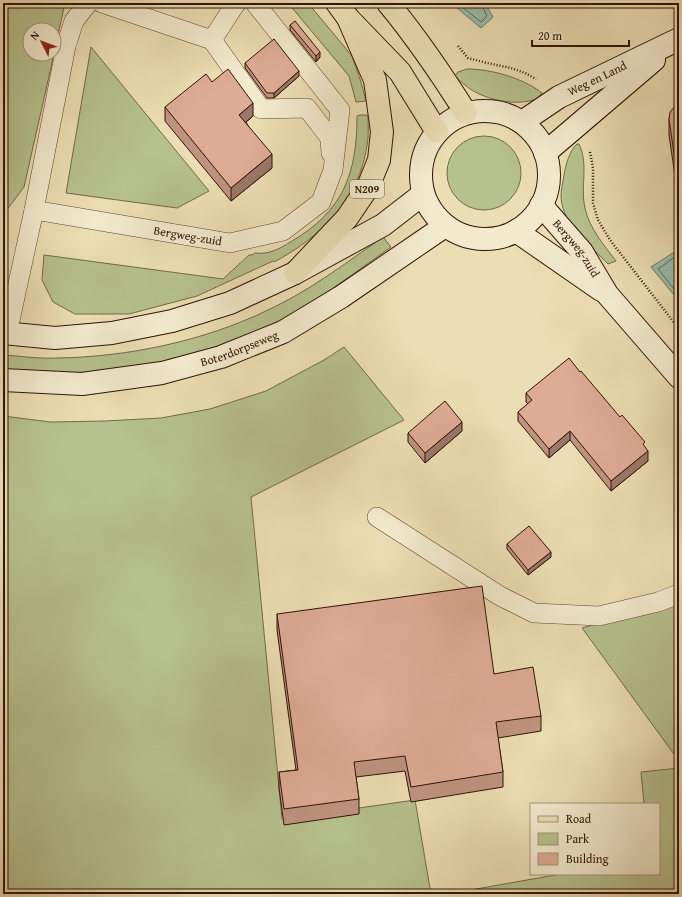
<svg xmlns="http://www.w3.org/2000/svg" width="682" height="897" font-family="'Gentium Book Plus',serif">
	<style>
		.green { fill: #b6c18e; stroke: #726a4a }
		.water { fill: #99bcac; stroke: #6f7869 }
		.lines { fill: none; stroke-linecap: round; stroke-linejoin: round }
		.shore { stroke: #646858; stroke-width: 1 }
		.lane-casing { stroke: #5e4631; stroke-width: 20 }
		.secondary-casing { stroke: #2f1305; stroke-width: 24 }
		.primary-casing { stroke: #2f1305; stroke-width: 24 }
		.path { stroke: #2f1305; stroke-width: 2.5; stroke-dasharray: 1 2; stroke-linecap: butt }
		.lane { stroke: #f3eace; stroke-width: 19 }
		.secondary { stroke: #f3eace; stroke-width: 22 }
		.primary { stroke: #ecdeb4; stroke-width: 22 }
		.wall { fill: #bf9380; stroke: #2f1305 }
		.shaded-wall { fill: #9b7868; stroke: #2f1305 }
		.building { fill: #deab95; stroke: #2f1305 }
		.labels { text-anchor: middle; stroke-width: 3.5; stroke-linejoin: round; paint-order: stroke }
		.shield { fill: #f3eace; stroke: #6a5441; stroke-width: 1 }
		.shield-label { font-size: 11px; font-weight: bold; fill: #2f1305 }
		.street-label { font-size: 12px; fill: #2f1305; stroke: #f3eace }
	</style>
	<rect width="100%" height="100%" fill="#ecdeb4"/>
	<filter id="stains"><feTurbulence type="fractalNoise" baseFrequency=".005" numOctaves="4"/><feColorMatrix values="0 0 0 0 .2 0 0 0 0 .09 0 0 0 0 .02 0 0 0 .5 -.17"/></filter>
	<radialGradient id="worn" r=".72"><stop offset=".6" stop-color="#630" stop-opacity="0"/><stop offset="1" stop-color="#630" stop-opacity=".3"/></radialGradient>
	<g class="green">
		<polygon points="13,3 65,3 54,53 54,30 30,30 30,54 54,54 24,187 3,215 3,14"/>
		<polygon points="288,3 308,3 352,56 361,82 366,101 356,102 349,76"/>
		<polygon points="91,47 209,191 177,208 66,193"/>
		<path d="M 467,69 C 491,69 523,78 542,93 L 537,99 C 516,106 489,101 470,89 C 465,85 460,81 455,76 L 458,72 Z"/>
		<path d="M 360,115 L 367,115 L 368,117 C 368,126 369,136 367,145 C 360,198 320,238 274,262 L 273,261 L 197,296 L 129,314 L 75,314 L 53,302 L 42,280 L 44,255 L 223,279 L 249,255 L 252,255 L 255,253 C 269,255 281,248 292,241 C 343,211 357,174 357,116 Z"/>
		<circle cx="484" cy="173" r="37"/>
		<path d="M 577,144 L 579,144 C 589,164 580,187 585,208 C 589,228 604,245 616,261 L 608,264 C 591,246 562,224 561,197 C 561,189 563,182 564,175 C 566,164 569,152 577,144 Z"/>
		<path d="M 383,237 L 391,247 C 354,273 317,302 277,322 C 224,349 156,367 97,372 C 65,374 34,371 3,369 L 3,355 C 21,356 39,359 57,358 C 128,357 204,341 268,310 C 309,291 346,263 383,237 Z"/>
		<polygon points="344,347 404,420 251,497 282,819 415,800 431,894 3,894 3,416 51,422 105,421 161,418 210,409 266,391 324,360"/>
		<polygon points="679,597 679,761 582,628 631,614"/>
		<polygon points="679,768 679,894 448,894 561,874 659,874 659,804 644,804 641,772"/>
	</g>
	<g class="water">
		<polygon points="451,3 485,3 493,17 481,28"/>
		<polygon points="679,249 679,301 651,267"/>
	</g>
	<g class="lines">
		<g class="shore">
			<polyline points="457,3 481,22 487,16 481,3"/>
			<polyline points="679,254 658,269 679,295"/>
		</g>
		<defs>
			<g id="lane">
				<path id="s1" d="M 88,3 L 74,21 L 66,46 L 34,210 L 230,243 L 283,231 L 321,202 L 333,170 L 340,110 L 255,3"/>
				<polyline points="102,3 212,40 236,3"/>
				<polyline points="212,40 261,109 307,108 330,138 331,153"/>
				<polyline points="7,334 34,210"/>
				<polyline points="377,517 500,596 534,613 599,616 658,602 679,594"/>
			</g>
			<g id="secondary">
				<circle cx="485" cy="175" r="64"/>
				<path id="s2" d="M 522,122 L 559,97 L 679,39"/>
				<polyline points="545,153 654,60"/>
				<path id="s3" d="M 541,205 L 582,252 L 607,294 L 679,377"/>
				<polyline points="516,231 601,290"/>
				<polyline points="3,333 55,338 112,333 172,321 230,303 295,273 383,225 423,194"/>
				<path id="s4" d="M 3,380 L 82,384 L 162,373 L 221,357 L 283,332 L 341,297 L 445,226"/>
			</g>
			<g id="primary">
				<polyline points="337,3 348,18 400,72 437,132"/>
				<path d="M 388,3 C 417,38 442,75 466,113"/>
				<polyline points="295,273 347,218 368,187 379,160 382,132 375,80 348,18"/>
			</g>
		</defs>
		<use href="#lane" class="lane-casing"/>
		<use href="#secondary" class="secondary-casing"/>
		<use href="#primary" class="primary-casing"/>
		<g class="path">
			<polyline points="458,46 468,58 487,63 511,68 525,73 536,79"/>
			<polyline points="590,152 593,168 593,203 598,220 610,240 679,329"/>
		</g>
		<use href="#lane" class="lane"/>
		<use href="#secondary" class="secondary"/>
		<use href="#primary" class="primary"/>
	</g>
	<g class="wall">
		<polygon points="290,25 320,57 316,62 290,30"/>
		<polygon points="245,63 299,76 274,98 267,98 245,68"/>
		<polygon points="212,82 253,116 246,122 272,168 231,201 165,121 165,107"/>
		<polygon points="679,103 679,182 676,183 669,135 669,119"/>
		<polygon points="526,393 648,461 611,491 570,440 549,458 518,421 518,412 528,404 526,402"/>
		<polygon points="462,431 425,463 408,442 408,433"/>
		<polygon points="507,544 551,557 528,575 507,549"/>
		<polygon points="277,614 494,674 541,716 541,731 498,738 503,772 503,787 411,802 405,771 356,777 359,799 359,814 284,825 279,788 279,772 296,770 277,630"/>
	</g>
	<g class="shaded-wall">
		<polygon points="320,52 320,57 316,62 316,56"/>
		<polygon points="299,71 299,76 274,98 274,93"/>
		<polygon points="253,103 253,116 239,128 239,115"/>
		<polygon points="272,154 272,168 231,201 231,188"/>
		<polygon points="462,422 462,431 425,463 425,453"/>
		<polygon points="570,431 570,440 549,458 549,449"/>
		<polygon points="648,451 648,461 611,491 611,481"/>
		<polygon points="551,552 551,557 528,575 528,570"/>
	</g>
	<g class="building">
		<polygon points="295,21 320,52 316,56 290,25"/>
		<polygon points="274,39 299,71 274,93 267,93 245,63"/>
		<polygon points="228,69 253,103 239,115 272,154 231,188 165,107 206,74 212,82"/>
		<polygon points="679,103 679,166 676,167 669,119 670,112 676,105"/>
		<polygon points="569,358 580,372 581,371 620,417 622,415 645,442 643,444 648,451 611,481 570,431 549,449 518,412 532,400 526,393"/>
		<polygon points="445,401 462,422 425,453 408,433"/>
		<polygon points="529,526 551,552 528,570 507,544"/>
		<polygon points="482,586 494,674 533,667 541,716 496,722 503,772 411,787 405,756 354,762 359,799 284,809 279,772 298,770 277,614"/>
	</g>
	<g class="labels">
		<rect class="shield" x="350" y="180" width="34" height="18" rx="3"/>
		<g class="shield-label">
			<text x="367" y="193">N209</text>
		</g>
		<g class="street-label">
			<text dy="4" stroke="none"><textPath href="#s2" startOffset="87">Weg en Land</textPath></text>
			<text dy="4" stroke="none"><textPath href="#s1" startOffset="372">Bergweg-zuid</textPath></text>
			<text dy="4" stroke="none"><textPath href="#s3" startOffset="56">Bergweg-zuid</textPath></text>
			<text dy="4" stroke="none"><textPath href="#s4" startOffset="241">Boterdorpseweg</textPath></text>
		</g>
	</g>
	<rect width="682" height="897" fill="none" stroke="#ecdeb4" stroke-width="16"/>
	<rect x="4" y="4" width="674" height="889" fill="none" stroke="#2f1305" stroke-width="2"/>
	<rect x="8" y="8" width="666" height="881" fill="none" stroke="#2f1305"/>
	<rect x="530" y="803" width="130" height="72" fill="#f3eace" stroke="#a5947e"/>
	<rect x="538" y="816" width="20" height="6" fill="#ecdeb4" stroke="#a5947e"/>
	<text x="566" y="823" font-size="12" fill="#2f1305">Road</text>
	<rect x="538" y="833" width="20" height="12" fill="#b6c18e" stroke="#a5947e"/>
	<text x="566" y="843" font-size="12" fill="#2f1305">Park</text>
	<rect x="538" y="853" width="20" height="12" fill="#deab95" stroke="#a5947e"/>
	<text x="566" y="863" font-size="12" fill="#2f1305">Building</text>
	<g transform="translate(42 42) rotate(312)"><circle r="19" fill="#f3eace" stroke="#a5947e"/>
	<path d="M0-3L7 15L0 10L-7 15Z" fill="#8f2418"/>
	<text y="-6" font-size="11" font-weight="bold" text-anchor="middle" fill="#2f1305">N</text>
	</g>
	<path d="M532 40v6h97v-6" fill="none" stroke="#2f1305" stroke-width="2"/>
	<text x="538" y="40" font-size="12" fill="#2f1305" stroke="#f3eace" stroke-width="3" paint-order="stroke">20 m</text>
	<rect width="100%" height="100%" filter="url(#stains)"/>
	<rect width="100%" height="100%" fill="url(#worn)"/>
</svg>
